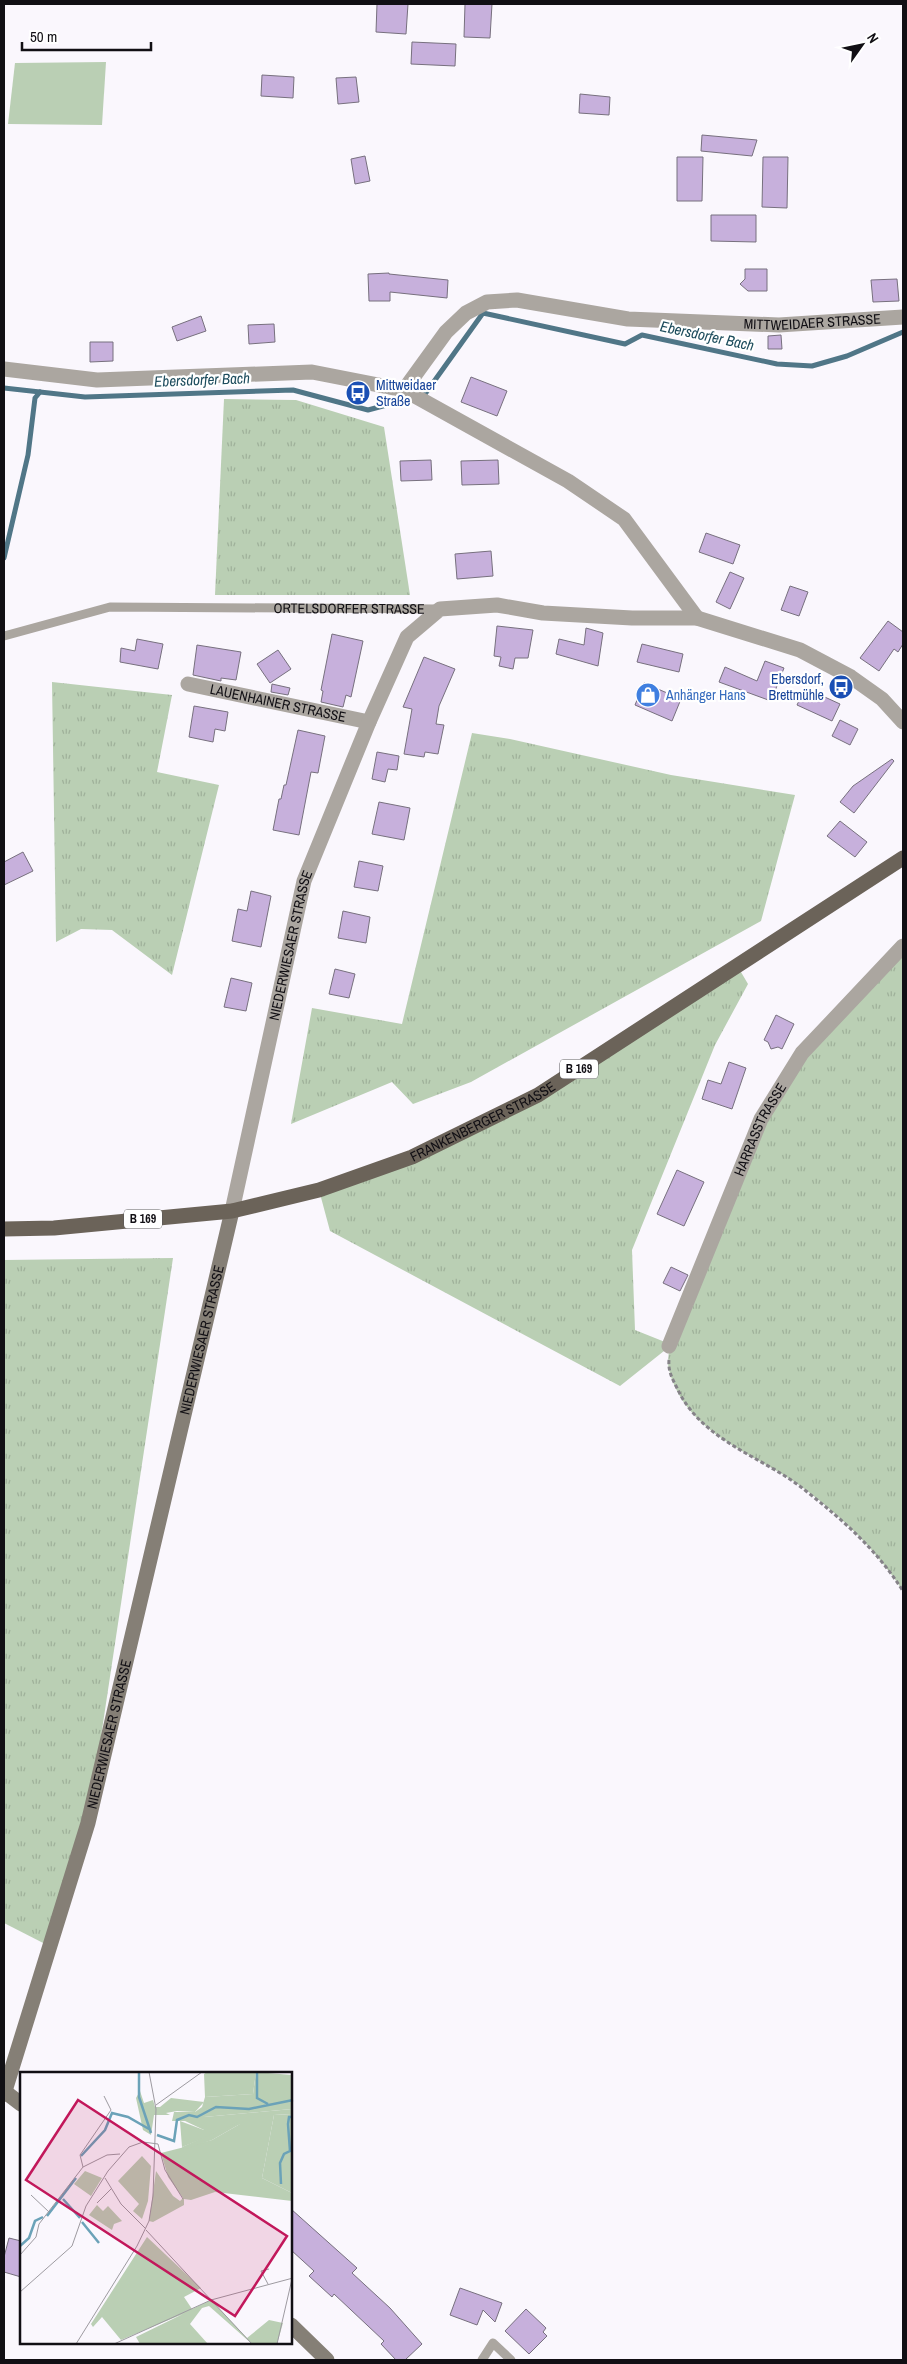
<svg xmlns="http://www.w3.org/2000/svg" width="907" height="2364" font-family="'Archivo Narrow',sans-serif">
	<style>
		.grass { fill: url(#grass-tufts) }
		.garden { fill: #bacfb4 }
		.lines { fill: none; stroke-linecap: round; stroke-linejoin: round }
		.stream { stroke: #507687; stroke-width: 5 }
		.building { fill: #c7b0dc; stroke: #77707e }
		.path { stroke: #858288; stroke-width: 3; stroke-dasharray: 4 2.5; stroke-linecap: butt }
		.lane { stroke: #aba6a0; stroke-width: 9 }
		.street { stroke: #aba6a0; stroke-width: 15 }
		.secondary { stroke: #857f76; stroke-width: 15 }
		.primary { stroke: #6b6359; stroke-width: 15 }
		.labels { text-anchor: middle; stroke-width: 4.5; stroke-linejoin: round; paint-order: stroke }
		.shield { fill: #fff; stroke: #58575a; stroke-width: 1 }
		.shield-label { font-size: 12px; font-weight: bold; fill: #110f14 }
		.street-label { font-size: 14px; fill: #110f14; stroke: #fff }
		.transit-label { font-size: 14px; fill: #164399; stroke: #fff; text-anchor: start }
		.shop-label { font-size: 14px; fill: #366cbe; stroke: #fff; text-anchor: start }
		.water-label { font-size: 15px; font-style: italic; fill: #1d4c5d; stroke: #fff }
		.inset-river { fill: none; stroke: #6ba2b8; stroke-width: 2.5 }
		.inset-road { fill: none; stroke: #9d9aa0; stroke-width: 1 }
		.view { fill: #c2185b; fill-opacity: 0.15; stroke: #c2185b; stroke-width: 2.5 }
		.inset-edge { fill: none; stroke: #110f14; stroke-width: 2.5 }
	</style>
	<defs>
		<pattern id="grass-tufts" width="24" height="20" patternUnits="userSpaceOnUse" patternTransform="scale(1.25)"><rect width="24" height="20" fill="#bacfb4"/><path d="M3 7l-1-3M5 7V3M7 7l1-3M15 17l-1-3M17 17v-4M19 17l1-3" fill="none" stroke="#9fb19a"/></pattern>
	</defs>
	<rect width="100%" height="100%" fill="#faf7fd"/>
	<g class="grass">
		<polygon points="224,399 296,400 384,427 410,595 215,595"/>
		<polygon points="52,682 172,695 157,772 219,785 172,975 112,930 81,929 56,942"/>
		<polygon points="472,733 510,739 671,775 795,795 761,921 471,1082 413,1104 392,1082 291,1124 312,1008 402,1024"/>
		<path d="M 903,946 L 903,1591 C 876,1550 845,1520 806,1490 C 759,1454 686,1436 669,1370 C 667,1363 669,1354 669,1347 L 620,1386 L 330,1231 L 319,1190 L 538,1095 L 738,967 L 748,984 L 715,1045 L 632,1250 L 635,1330 L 665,1342 L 761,1119 L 802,1053 Z"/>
		<polygon points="173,1258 88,1823 51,1947 4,1923 4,1260"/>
	</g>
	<polygon class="garden" points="106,62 102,125 8,124 15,63"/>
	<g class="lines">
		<g class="stream">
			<polyline points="4,388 85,397 293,390 368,410 398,402"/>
			<polyline points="425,394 483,313 625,344 642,335 777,364 812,366 847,356 903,332"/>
			<polyline points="4,558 28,455 35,398 40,392"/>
		</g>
	</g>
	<g class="building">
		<polygon points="377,4 408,4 406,34 376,32"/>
		<polygon points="465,4 492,4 490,38 464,37"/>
		<polygon points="412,42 456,44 455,66 411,64"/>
		<polygon points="262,75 294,77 293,98 261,96"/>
		<polygon points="356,77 359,102 338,104 336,78"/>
		<polygon points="580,94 610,97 609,115 579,113"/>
		<polygon points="702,135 757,140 752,156 701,151"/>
		<polygon points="365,156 370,181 355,184 351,159"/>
		<polygon points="677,157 703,157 702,201 677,201"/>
		<polygon points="763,157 788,157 787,208 762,207"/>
		<polygon points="711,215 756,215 756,242 711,241"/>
		<polygon points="745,269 767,269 767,291 748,291 740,284 745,279"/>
		<polygon points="389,273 389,274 448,280 447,298 390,292 390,301 369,301 368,274"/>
		<polygon points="897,279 899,301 873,302 871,280"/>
		<polygon points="201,316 206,331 177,341 172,327"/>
		<polygon points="274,324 275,342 249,344 248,325"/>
		<polygon points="781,335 782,349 768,349 768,336"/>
		<polygon points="90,342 113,342 113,361 90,362"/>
		<polygon points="471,377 507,391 497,416 461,402"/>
		<polygon points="431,460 432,480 401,481 400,461"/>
		<polygon points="498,460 499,484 462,485 461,461"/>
		<polygon points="706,533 740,545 733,564 699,552"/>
		<polygon points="491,551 493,576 457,579 455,554"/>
		<polygon points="730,572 744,578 730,609 716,602"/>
		<polygon points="790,586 808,592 799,616 781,610"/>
		<polygon points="888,621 903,632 903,644 898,652 894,649 879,671 860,658"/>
		<polygon points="497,626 533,630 528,658 515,658 513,669 499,666 501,657 494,656"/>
		<polygon points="586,628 603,633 598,666 556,654 559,639 584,645"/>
		<polygon points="332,634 363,641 351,697 346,695 343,707 321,702 323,691 321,690"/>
		<polygon points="137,639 163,644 158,669 120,662 121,648 135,651"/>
		<polygon points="642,644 683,654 679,672 637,662"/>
		<polygon points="197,645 241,652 236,680 221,678 221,681 193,675"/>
		<polygon points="278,650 291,669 270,683 257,664"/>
		<polygon points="424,657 455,669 439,706 436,724 444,725 438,754 425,752 424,757 404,754 412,709 403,707"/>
		<polygon points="765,661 784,668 771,701 719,682 725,667 757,681"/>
		<polygon points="644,683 681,699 672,721 635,705"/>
		<polygon points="272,684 290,688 288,695 271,692"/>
		<polygon points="805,688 840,704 832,721 797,705"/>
		<polygon points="194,706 228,712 225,731 215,729 213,742 189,737"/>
		<polygon points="840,720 858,729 850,745 832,736"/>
		<polygon points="298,730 325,736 318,773 311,772 299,835 273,830 279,799 281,799 284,785 286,785"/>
		<polygon points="377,752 399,756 397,770 388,769 385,782 372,779"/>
		<polygon points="892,759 894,761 854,813 840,802 853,786"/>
		<polygon points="379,802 410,808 404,840 372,834"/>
		<polygon points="840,821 867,842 855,857 827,836"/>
		<polygon points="23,852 33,871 4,885 4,862"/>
		<polygon points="359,861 383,866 378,891 354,887"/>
		<polygon points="251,891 271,896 261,947 232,941 238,909 247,911"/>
		<polygon points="343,911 370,917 366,943 338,938"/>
		<polygon points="335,969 355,974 349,998 329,994"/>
		<polygon points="231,978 252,983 246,1011 224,1007"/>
		<polygon points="776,1015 794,1024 782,1049 778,1047 771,1049 768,1042 764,1040"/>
		<polygon points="729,1062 746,1068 732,1109 702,1099 708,1080 721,1084"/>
		<polygon points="677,1170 704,1182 684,1226 657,1214"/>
		<polygon points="671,1267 688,1275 680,1291 663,1283"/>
		<polygon points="291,2209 357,2268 352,2273 390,2308 422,2344 405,2360 396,2360 381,2344 384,2341 334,2294 332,2297 309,2276 314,2271 291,2250"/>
		<polygon points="9,2238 21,2241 21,2277 4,2272 4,2257"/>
		<polygon points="460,2288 502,2303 495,2322 483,2310 477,2325 450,2315"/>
		<polygon points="526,2309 546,2328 543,2332 547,2336 529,2354 505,2331"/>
	</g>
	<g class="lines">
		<path class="path" d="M 669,1360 C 668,1371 672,1378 677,1388 C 702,1442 763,1456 806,1491 C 845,1522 876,1549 903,1591"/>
		<g class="lane">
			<path id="s1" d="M 4,636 L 110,607 L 440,609"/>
			<polyline points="482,2360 493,2343 511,2360"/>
		</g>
		<g class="street">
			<polyline points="4,369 97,380 312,372 404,390 568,481 624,519 697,618"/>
			<path id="s2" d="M 404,390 L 446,332 L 466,313 L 487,302 L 517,300 L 628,319 L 779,325 L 903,317"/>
			<path id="s3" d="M 188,684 L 369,722"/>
			<path id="s4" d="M 232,1211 L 304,881 L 369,722 L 407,637 L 440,609 L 497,605 L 543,613 L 632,618 L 697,618 L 800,650 L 851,677 L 882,699 L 903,722"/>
			<path id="s5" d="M 669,1346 L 761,1119 L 802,1053 L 903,946"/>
		</g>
		<g class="secondary">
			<polyline points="4,2091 21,2104"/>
			<path id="s6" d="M 4,2094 L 88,1823 L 232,1211"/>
			<polyline points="291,2325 327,2360"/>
		</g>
		<path class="primary" id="s7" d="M 4,1229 L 54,1228 L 232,1211 L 319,1190 L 412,1157 L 538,1095 L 903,858"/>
	</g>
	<defs>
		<symbol id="bus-disc" viewBox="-11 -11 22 22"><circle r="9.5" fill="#1a4fb4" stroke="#fff"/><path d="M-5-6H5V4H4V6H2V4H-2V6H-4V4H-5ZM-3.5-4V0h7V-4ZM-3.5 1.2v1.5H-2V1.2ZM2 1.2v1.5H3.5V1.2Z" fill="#fff"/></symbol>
		<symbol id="shop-disc" viewBox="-11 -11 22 22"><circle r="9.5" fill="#3f7fe0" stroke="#fff"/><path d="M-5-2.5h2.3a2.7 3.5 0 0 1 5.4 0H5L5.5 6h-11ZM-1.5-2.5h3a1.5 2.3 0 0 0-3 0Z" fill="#fff"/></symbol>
	</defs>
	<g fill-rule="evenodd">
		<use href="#bus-disc" x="344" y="379" width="28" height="28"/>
		<use href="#bus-disc" x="827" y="673" width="28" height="28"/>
		<use href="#shop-disc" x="634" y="681" width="28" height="28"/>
	</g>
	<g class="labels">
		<g class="shield">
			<rect x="560" y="1059.5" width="38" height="19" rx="4"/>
			<rect x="124" y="1209.5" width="38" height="19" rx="4"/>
		</g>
		<g class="shield-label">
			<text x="579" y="1073">B 169</text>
			<text x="143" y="1223">B 169</text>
		</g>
		<g class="street-label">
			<text dy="5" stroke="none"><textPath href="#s2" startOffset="450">MITTWEIDAER STRASSE</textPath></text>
			<text dy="5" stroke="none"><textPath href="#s1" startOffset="349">ORTELSDORFER STRASSE</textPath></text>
			<text dy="5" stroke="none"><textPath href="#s3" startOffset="92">LAUENHAINER STRASSE</textPath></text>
			<text dy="5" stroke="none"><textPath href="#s4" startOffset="272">NIEDERWIESAER STRASSE</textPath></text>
			<text dy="5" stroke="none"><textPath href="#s7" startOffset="496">FRANKENBERGER STRASSE</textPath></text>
			<text dy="5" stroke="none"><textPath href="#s5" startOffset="235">HARRASSTRASSE</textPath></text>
			<text dy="5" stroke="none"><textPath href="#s6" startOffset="780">NIEDERWIESAER STRASSE</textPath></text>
			<text dy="5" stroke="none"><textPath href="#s6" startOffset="375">NIEDERWIESAER STRASSE</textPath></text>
		</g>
		<g class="transit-label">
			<text x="376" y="390">Mittweidaer<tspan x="376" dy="16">Straße</tspan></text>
			<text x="824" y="684" text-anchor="end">Ebersdorf,<tspan x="824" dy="16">Brettmühle</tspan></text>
		</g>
		<g class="shop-label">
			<text x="666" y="700">Anhänger Hans</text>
		</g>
		<g class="water-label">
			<text transform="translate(707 336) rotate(12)" y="5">Ebersdorfer Bach</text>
			<text transform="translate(202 380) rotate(-2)" y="5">Ebersdorfer Bach</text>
		</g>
	</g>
	<g transform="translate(20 2072)">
		<rect width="272" height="272" fill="#faf7fd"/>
		<path d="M 187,0 L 236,0 L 233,22 L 185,25 L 184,2 ZM 120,19 L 124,31 L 133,28 L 135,35 L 140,35 L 151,26 L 184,30 L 175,40 L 157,39 L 146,41 L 150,43 L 134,43 L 131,63 L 123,58 L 116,26 ZM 272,37 L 272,42 L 254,43 L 242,106 L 272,121 L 272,129 L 195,120 L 171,128 L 164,127 L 164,133 L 133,150 L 129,149 L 136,99 L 153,124 L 160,129 L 163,126 L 148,105 L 141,81 L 192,68 L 220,52 L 162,75 L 160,49 L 184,58 L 184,45 ZM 122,84 L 131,94 L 128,129 L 122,147 L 113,139 L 119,132 L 98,109 ZM 65,99 L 82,106 L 71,124 L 54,112 ZM 77,133 L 83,139 L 88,134 L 102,149 L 94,152 L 92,158 L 69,143 ZM 127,165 L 181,216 L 164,225 L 172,237 L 191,228 L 227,266 L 249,248 L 263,251 L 257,272 L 232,272 L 189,234 L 182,236 L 170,252 L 188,272 L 120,272 L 116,265 L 163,242 L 101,268 L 82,245 L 73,255 L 71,252 Z" fill="#bacfb4"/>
		<path d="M 236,0 L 272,3 L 272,37 L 184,45 L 184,58 L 165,49 L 152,49 L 154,40 L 175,40 L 182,35 L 185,25 L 233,22 ZM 272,42 L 273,42 L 272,121 L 242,106 L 254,43 ZM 219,50 L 220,52 L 192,68 L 163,78 L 162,75 Z" fill="#bacfb4"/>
		<path class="inset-river" d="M 119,0 L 119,25 L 131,61M 237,0 L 237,26 L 248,32M 137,63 L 154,69 L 157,48 L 169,43 L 177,45 L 196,35 L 229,37 L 273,28M 61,84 L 85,58 L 92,41 L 108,45 L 129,57M 261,112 L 260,91 L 264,82 L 270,79 L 268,52 L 269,45 L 273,45M 43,127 L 60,146M 27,144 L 56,106M 62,150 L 79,171M 0,174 L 9,166 L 15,149 L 23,145"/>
		<path class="inset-road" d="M 136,33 L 182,0M 63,95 L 60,83 L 91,38 L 84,24M 85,106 L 101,132 L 126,157M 11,123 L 29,140M 77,131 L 91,117M 126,158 L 232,272M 0,183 L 16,165 L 19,152 L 63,95 L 87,83 L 100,82M 248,212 L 241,199 L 249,197M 0,220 L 52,174 L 66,134 L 88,99 L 109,75 L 123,70 L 138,72 L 145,98 L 163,127M 56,272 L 117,174 L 129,149 L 133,124 L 136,37 L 129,0M 94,272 L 191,228 L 273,206M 257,272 L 272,207"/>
		<path class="view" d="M 58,28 L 267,164 L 215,244 L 6,108 Z"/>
		<rect width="272" height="272" class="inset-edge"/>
	</g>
	<rect width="907" height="2364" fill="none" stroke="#110f14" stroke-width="10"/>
	<g transform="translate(862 45) rotate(57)" stroke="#ffffff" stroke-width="4" paint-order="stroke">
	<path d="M0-4L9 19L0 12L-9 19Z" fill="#110f14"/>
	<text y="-8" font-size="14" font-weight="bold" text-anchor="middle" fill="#110f14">N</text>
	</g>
	<path d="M22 42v8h129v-8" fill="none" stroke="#110f14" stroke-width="2.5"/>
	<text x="30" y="42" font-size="15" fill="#110f14" stroke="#ffffff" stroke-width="4" paint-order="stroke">50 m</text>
</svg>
